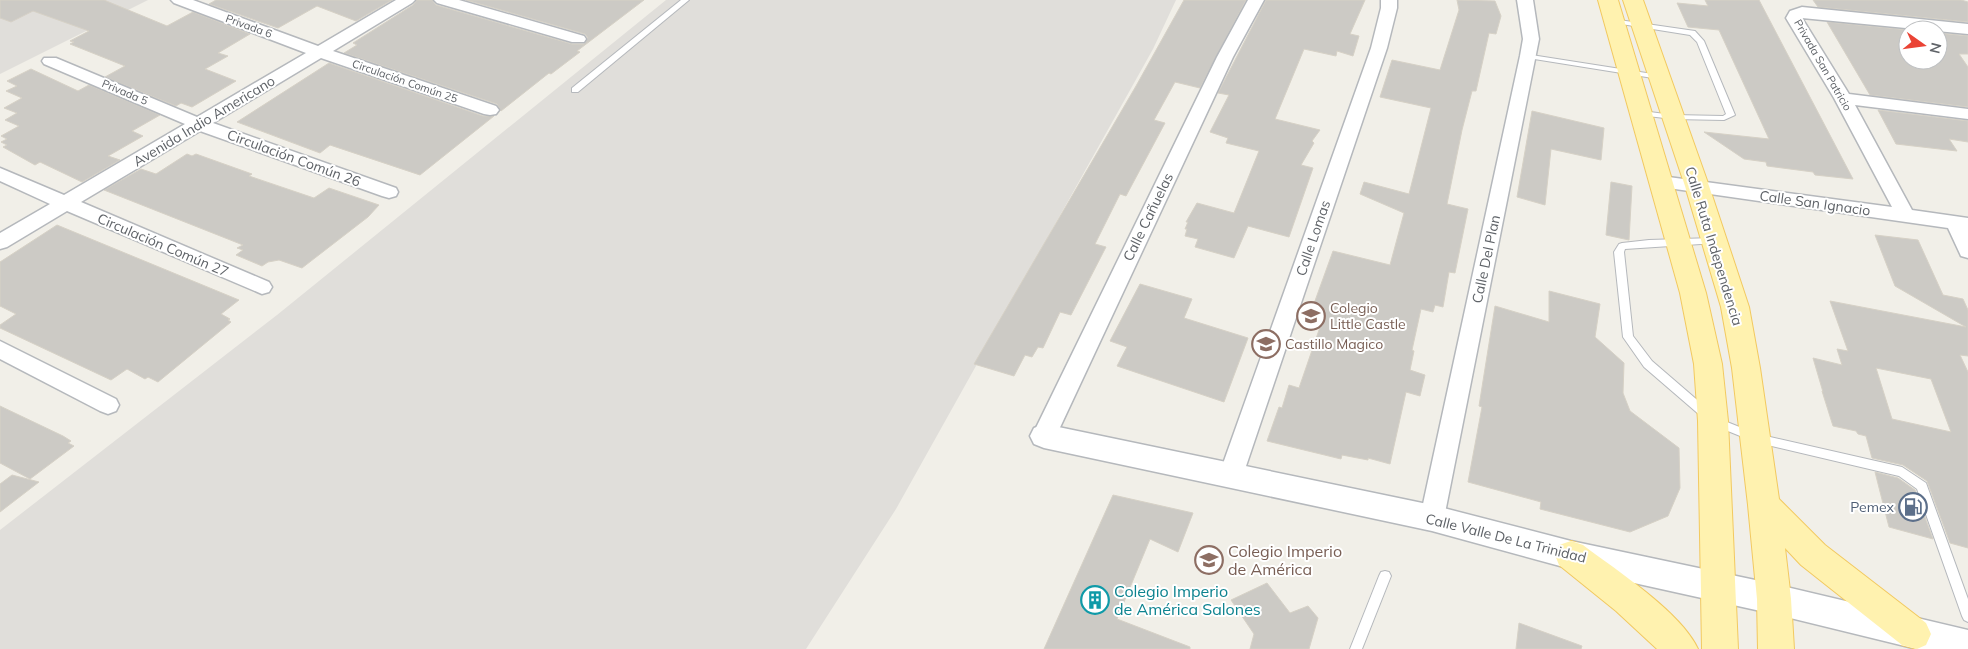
<svg xmlns="http://www.w3.org/2000/svg" width="1968" height="649" font-family="Mulish,sans-serif">
	<style>
		.industrial { fill: #e0deda }
		.building { fill: #cccac5; stroke: #d6d1c6; fill-rule: evenodd }
		.lines { fill: none; stroke-linecap: round; stroke-linejoin: round }
		.service-casing { stroke: #b5b8bc; stroke-width: 2 }
		.minor-casing { stroke: #b5b8bc; stroke-width: 3 }
		.tertiary-casing { stroke: #b5b8bc; stroke-width: 3 }
		.primary-casing { stroke: #f2c960; stroke-width: 2 }
		.service { fill: #fff; fill-rule: evenodd }
		.minor { fill: #fff; fill-rule: evenodd }
		.tertiary { fill: #fff; fill-rule: evenodd }
		.primary { fill: #fff2af; fill-rule: evenodd }
		.labels { text-anchor: middle; stroke-width: 4; stroke-linejoin: round; paint-order: stroke }
		.far-street-label { font-size: 11px; fill: #5f6368; stroke: #fff }
		.street-label { font-size: 14px; fill: #5f6368; stroke: #fff }
		.education-label { font-size: 14px; fill: #785e54; stroke: #fff; text-anchor: start }
		.service-label { font-size: 14px; fill: #4e5e75; stroke: #fff; text-anchor: end }
		.near-education-label { font-size: 16px; fill: #785e54; stroke: #fff; text-anchor: start }
		.near-culture-label { font-size: 16px; fill: #0d838f; stroke: #fff; text-anchor: start }
	</style>
	<rect width="100%" height="100%" fill="#f1efe8"/>
	<g class="industrial">
		<polygon points="0,0 148,0 0,74"/>
		<polygon points="666,0 1176,0 1153,49 896,509 806,649 0,649 0,530 277,315"/>
	</g>
	<g class="building">
		<polygon points="0,0 104,0 167,26 193,12 250,34 218,53 228,56 205,69 236,81 192,107 181,103 176,106 105,77 125,66 70,44 74,42 70,41 89,31 33,11 11,22 0,18"/>
		<polygon points="216,0 392,0 356,21 317,6 278,28 209,4"/>
		<polygon points="417,0 432,0 436,5 572,44 584,44 588,38 585,34 466,0 644,0 577,51 580,52 551,74 549,73 501,111 497,104 344,53 357,45 353,43 413,5"/>
		<polygon points="1184,0 1246,0 1200,88 1175,82 1154,120 1165,123 1126,196 1120,194 1095,244 1106,247 1071,315 1060,312 1043,348 1038,347 1032,357 1025,355 1014,376 974,364 1136,86"/>
		<polygon points="1266,0 1365,0 1350,34 1359,36 1353,56 1337,51 1336,56 1304,49 1275,119 1320,130 1312,141 1314,143 1301,165 1313,168 1289,237 1248,226 1234,258 1195,247 1198,239 1185,236 1187,229 1185,229 1188,222 1186,222 1197,203 1234,213 1259,151 1226,143 1228,138 1210,132 1229,95 1218,93"/>
		<polygon points="1457,0 1495,1 1501,16 1496,34 1489,33 1476,91 1472,91 1462,130 1447,204 1468,209 1455,273 1449,272 1443,307 1435,305 1433,312 1421,309 1412,350 1414,351 1410,370 1425,375 1420,396 1406,392 1390,464 1368,458 1368,460 1342,455 1341,459 1267,441 1279,407 1282,408 1289,385 1299,388 1320,327 1307,323 1333,251 1390,265 1404,213 1360,194 1364,182 1409,194 1431,108 1380,97 1392,60 1440,70 1459,10"/>
		<polygon points="1705,0 1759,0 1853,179 1815,175 1813,172 1767,166 1766,162 1744,159 1704,132 1769,139 1719,30 1688,27 1678,5 1677,3 1708,6"/>
		<polygon points="1813,0 1961,0 1968,2 1968,22 1818,7"/>
		<polygon points="1827,22 1908,30 1908,60 1938,60 1938,33 1968,36 1968,54 1959,54 1968,67 1968,107 1870,95"/>
		<polygon points="329,63 483,116 494,116 420,175 330,145 320,153 237,122"/>
		<polygon points="31,69 78,91 89,85 160,115 132,131 143,136 108,156 120,160 82,182 40,162 35,165 3,147 7,145 1,142 7,139 1,136 19,126 5,120 17,113 4,108 22,98 6,91 17,86 7,81"/>
		<polygon points="1878,110 1968,121 1968,142 1949,139 1957,151 1896,144"/>
		<polygon points="1532,111 1604,128 1601,160 1551,149 1545,205 1517,197"/>
		<polygon points="187,154 192,156 196,154 252,174 249,176 314,198 329,188 379,205 368,217 302,268 279,260 268,262 262,266 236,255 243,250 237,248 243,245 104,190 141,169 156,174"/>
		<polygon points="1611,182 1632,186 1629,240 1606,235"/>
		<polygon points="57,225 239,300 221,314 230,319 228,320 231,322 158,382 148,377 145,379 127,369 111,380 0,328 0,325 16,314 0,306 0,262"/>
		<path d="M 1875,235 L 1918,240 L 1943,295 L 1963,299 L 1968,310 L 1968,356 L 1960,355 L 1968,372 L 1968,548 L 1950,543 L 1927,481 L 1903,465 L 1872,458 L 1866,436 L 1858,434 L 1856,431 L 1833,426 L 1822,391 L 1823,392 L 1813,358 L 1842,365 L 1837,349 L 1848,351 L 1830,301 L 1966,327 L 1895,286 ZM 1876,368 L 1931,379 L 1951,432 L 1892,419 Z"/>
		<polygon points="1140,284 1192,299 1184,318 1248,338 1224,402 1117,366 1127,347 1110,341"/>
		<polygon points="1549,291 1600,304 1595,337 1624,363 1623,393 1630,411 1679,448 1680,488 1668,516 1630,532 1540,509 1541,502 1468,482 1482,407 1479,406 1495,306 1549,322"/>
		<polygon points="0,406 63,436 71,441 68,443 74,446 30,479 0,463"/>
		<polygon points="1875,472 1898,478 1915,490 1933,539 1889,527"/>
		<polygon points="12,475 39,482 0,512 0,484"/>
		<polygon points="1113,495 1193,513 1178,552 1150,539 1117,619 1190,647 1190,649 1044,649"/>
		<polygon points="1267,583 1290,613 1308,606 1318,618 1309,649 1250,649 1254,634 1231,600"/>
		<polygon points="1519,623 1582,646 1581,649 1516,649"/>
	</g>
	<g class="lines">
		<defs>
			<g id="service">
				<polygon points="681,0 689,0 578,92 572,92 572,88"/>
				<polygon points="1612,19 1695,31 1704,41 1735,115 1724,120 1673,119 1639,115 1639,111 1642,111 1673,115 1723,116 1726,114 1697,42 1690,35 1615,23 1612,23"/>
				<polygon points="1525,54 1659,75 1663,77 1659,79 1528,58 1524,56"/>
				<polygon points="1713,238 1718,241 1716,243 1625,249 1624,252 1633,336 1652,361 1710,411 1711,414 1710,417 1702,417 1644,367 1623,337 1614,252 1619,244 1622,243 1649,240"/>
				<polygon points="1717,418 1757,434 1902,467 1926,483 1968,599 1968,622 1964,620 1962,616 1917,489 1899,476 1755,442 1713,425 1712,422 1713,419"/>
				<polygon points="1385,571 1389,572 1391,576 1362,649 1350,649 1379,576 1381,572"/>
			</g>
			<g id="minor">
				<polygon points="171,0 193,0 318,46 396,0 415,0 412,3 333,51 496,106 499,110 496,114 490,115 484,114 321,58 213,123 396,188 398,192 396,196 389,198 382,196 200,131 81,202 269,282 272,287 269,292 262,294 67,211 7,247 0,249 0,233 50,204 0,181 0,168 64,195 185,124 44,64 42,61 44,58 56,58 197,117 306,53 174,3"/>
				<polygon points="434,0 459,0 584,36 586,39 584,42 572,42 437,3"/>
				<polygon points="1248,0 1264,0 1233,57 1056,436 1052,443 1044,445 1036,443 1032,436 1217,57"/>
				<polygon points="1381,0 1397,0 1397,8 1387,48 1243,475 1239,482 1231,485 1223,482 1219,475 1371,48 1381,8"/>
				<polygon points="1517,0 1533,0 1539,39 1444,518 1441,525 1432,529 1423,525 1420,518 1520,56 1523,39"/>
				<polygon points="1802,7 1968,24 1968,34 1802,18 1849,94 1968,109 1968,119 1855,105 1912,210 1968,218 1968,258 1961,256 1948,228 1654,186 1652,182 1654,178 1661,176 1892,207 1834,98 1786,18 1790,11"/>
				<polygon points="0,341 116,399 119,405 116,411 108,414 100,411 0,359"/>
			</g>
			<polygon id="tertiary" points="1044,424 1432,505 1571,541 1774,584 1968,630 1968,649 1917,649 1774,614 1571,569 1432,531 1044,448 1034,444 1030,436 1034,428"/>
			<g id="primary">
				<polygon points="1598,0 1618,0 1706,293 1722,364 1728,421 1738,649 1702,649 1698,421 1694,364 1680,293"/>
				<polygon points="1623,0 1643,0 1709,186 1749,307 1760,368 1779,499 1825,545 1926,623 1931,634 1926,645 1917,649 1902,645 1801,565 1785,548 1791,599 1794,649 1758,649 1757,599 1748,505 1732,368 1721,307 1685,186"/>
				<path d="M 1571,541 L 1583,545 C 1616,570 1681,612 1698,649 L 1657,649 L 1616,611 L 1559,565 L 1555,555 L 1559,545 Z"/>
			</g>
		</defs>
		<use href="#service" class="service-casing"/>
		<use href="#minor" class="minor-casing"/>
		<use href="#tertiary" class="tertiary-casing"/>
		<use href="#primary" class="primary-casing"/>
		<use href="#service" class="service"/>
		<use href="#minor" class="minor"/>
		<use href="#tertiary" class="tertiary"/>
		<use href="#primary" class="primary"/>
	</g>
	<defs>
		<symbol id="school-ring" viewBox="-11 -11 22 22"><circle r="9.5" fill="#fff" stroke="#8d6e63" stroke-width="1.5"/><path d="M0-5L7-2L0 1L-7-2ZM-4 1L0 2.5L4 1V4Q0 6-4 4Z" fill="#8d6e63"/></symbol>
		<symbol id="fuel-ring" viewBox="-11 -11 22 22"><circle r="9.5" fill="#fff" stroke="#5c6f8a" stroke-width="1.5"/><path d="M-5.5-6h7V0h2V4h1.3V-2.5L3-4.5l.8-.8L6-3V5H2.5V1h-1V6h-7ZM-4.2-4.7v3.2H.2V-4.7Z" fill="#5c6f8a"/></symbol>
		<symbol id="building-ring" viewBox="-11 -11 22 22"><circle r="9.5" fill="#fff" stroke="#0f9aa8" stroke-width="1.5"/><path d="M-4-6H4V6H1V3H-1V6H-4ZM-2.5-4.3h1.7v1.8h-1.7ZM.8-4.3h1.7v1.8H.8ZM-2.5-1h1.7V.8h-1.7ZM.8-1h1.7V.8H.8Z" fill="#0f9aa8"/></symbol>
	</defs>
	<g fill-rule="evenodd">
		<use href="#school-ring" x="1295" y="300" width="32" height="32"/>
		<use href="#school-ring" x="1250" y="328" width="32" height="32"/>
		<use href="#fuel-ring" x="1897" y="491" width="32" height="32"/>
		<use href="#school-ring" x="1193" y="544" width="32" height="32"/>
		<use href="#building-ring" x="1079" y="584" width="32" height="32"/>
	</g>
	<g class="labels">
		<g class="far-street-label">
			<text transform="translate(249 26) rotate(20)" y="4">Privada 6</text>
			<text transform="translate(1823 65) rotate(60)" y="4">Privada San Patricio</text>
			<text transform="translate(405 81) rotate(19)" y="4">Circulación Común 25</text>
			<text transform="translate(125 92) rotate(23)" y="4">Privada 5</text>
		</g>
		<g class="street-label">
			<text transform="translate(204 121) rotate(-31)" y="5">Avenida Indio Americano</text>
			<text transform="translate(294 158) rotate(20)" y="5">Circulación Común 26</text>
			<text transform="translate(1815 203) rotate(8)" y="5">Calle San Ignacio</text>
			<text transform="translate(1148 217) rotate(-64)" y="5">Calle Cañuelas</text>
			<text transform="translate(1313 238) rotate(-71)" y="5">Calle Lomas</text>
			<text transform="translate(163 245) rotate(23)" y="5">Circulación Común 27</text>
			<text transform="translate(1714 246) rotate(73)" y="5">Calle Ruta Independencia</text>
			<text transform="translate(1486 259) rotate(-78)" y="5">Calle Del Plan</text>
			<text transform="translate(1506 538) rotate(14)" y="5">Calle Valle De La Trinidad</text>
		</g>
		<g class="education-label">
			<text x="1330" y="313">Colegio<tspan x="1330" dy="16">Little Castle</tspan></text>
			<text x="1285" y="349">Castillo Magico</text>
		</g>
		<g class="service-label">
			<text x="1894" y="512">Pemex</text>
		</g>
		<g class="near-education-label">
			<text x="1228" y="557">Colegio Imperio<tspan x="1228" dy="18">de América</tspan></text>
		</g>
		<g class="near-culture-label">
			<text x="1114" y="597">Colegio Imperio<tspan x="1114" dy="18">de América Salones</tspan></text>
		</g>
	</g>
	<g transform="translate(1923 45) rotate(104)"><circle r="24" fill="#ffffff" stroke="#bfc1c3"/>
	<path d="M0-4L9 19L0 12L-9 19Z" fill="#ea4335"/>
	<text y="-8" font-size="14" font-weight="bold" text-anchor="middle" fill="#5f6368">N</text>
	</g>
</svg>
